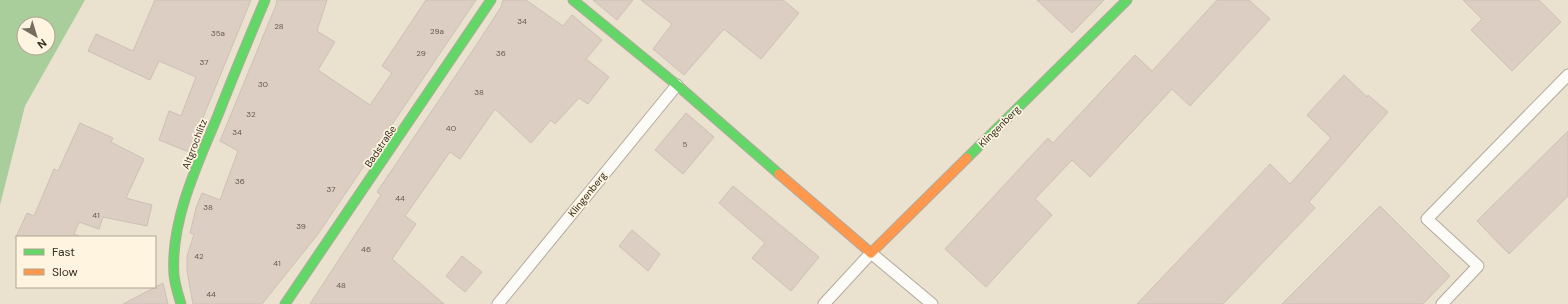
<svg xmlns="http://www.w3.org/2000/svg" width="1568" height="304" font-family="'DM Sans',sans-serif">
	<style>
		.forest { fill: #aacd9c; fill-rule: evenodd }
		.building { fill: #ddcec4; stroke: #ccc0b7 }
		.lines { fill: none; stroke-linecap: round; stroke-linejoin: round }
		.lane-casing { stroke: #b1aa9c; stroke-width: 13 }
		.fast-casing { stroke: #b1aa9c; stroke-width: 11 }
		.slow-casing { stroke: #b1aa9c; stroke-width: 11 }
		.lane { stroke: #fcfbf8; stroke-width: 11 }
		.fast { stroke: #63d668; stroke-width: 9 }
		.slow { stroke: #ff974d; stroke-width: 9 }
		.labels { text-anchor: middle; stroke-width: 3.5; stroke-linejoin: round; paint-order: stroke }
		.number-label { font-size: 8px; fill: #625a4d }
		.street-label { font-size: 10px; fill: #363022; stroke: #fef4df }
	</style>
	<rect width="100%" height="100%" fill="#eae2cf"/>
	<path class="forest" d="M 0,0 L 85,0 L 25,106 L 0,205 ZM 24,24 L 48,24 L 48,48 L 24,48 Z"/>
	<g class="building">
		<polygon points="155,0 251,0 189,152 159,140 169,111 181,116 196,77 159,61 150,80 88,51 96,34 133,51"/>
		<polygon points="277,0 327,0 317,31 335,42 318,70 370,105 392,73 382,66 426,0 476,0 318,234 262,304 193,304 187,271 187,256 194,234 190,233 196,208 202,193 220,200 238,151 220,141 276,5"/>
		<polygon points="503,0 526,0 563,26 572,15 602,40 586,59 609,77 588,104 579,98 555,124 551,120 531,143 495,109 460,159 450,152 405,216 416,224 392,259 444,304 310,304 381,195 377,192 477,44 501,7"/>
		<polygon points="593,0 633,0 617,20"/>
		<polygon points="641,0 783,0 799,13 761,59 724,29 684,75 653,49 672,24"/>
		<polygon points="1037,0 1104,0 1072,33"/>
		<polygon points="1217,0 1249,0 1270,19 1190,106 1172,89 1090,177 1072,160 1035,199 1052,215 986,287 945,249 1048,138 1053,143 1135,55 1152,71"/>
		<polygon points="1463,0 1539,0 1561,22 1512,71 1471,30 1482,19"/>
		<polygon points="1344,75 1367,97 1368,95 1388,112 1309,202 1315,208 1223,304 1137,304 1270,164 1290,184 1331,138 1307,115"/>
		<polygon points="686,113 714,137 683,174 655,150"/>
		<polygon points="80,123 113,138 111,142 144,159 126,198 152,205 147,226 103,217 99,229 79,222 74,234 81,237 16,237 27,213 34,216 54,169 58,171"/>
		<polygon points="1568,131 1568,196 1509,254 1477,221"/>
		<polygon points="733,186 819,257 791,291 752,258 765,243 719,203"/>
		<polygon points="1380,206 1450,276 1423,304 1282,304"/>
		<polygon points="632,230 660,254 648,271 619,246"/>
		<polygon points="462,256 482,272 465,292 446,276"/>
		<polygon points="163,283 168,304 123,304"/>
	</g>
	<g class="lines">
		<defs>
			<g id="lane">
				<polyline points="498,304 677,85"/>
				<polyline points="824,304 871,253 932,304"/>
				<polyline points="1442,304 1478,266 1427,219 1568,75"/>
			</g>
			<g id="fast">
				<polyline points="573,0 677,85 779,174"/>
				<polyline points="967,158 1127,0"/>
				<path d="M 181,304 C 178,294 175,285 174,275 C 170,221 198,163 218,115 C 233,76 249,38 265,0"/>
				<polyline points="285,304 491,0"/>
			</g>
			<polyline id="slow" points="779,174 871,253 967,158"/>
		</defs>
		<use href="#lane" class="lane-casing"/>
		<use href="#fast" class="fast-casing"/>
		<use href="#slow" class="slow-casing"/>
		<use href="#lane" class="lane"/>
		<use href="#fast" class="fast"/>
		<use href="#slow" class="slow"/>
	</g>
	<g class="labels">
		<g class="number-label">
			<text x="522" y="24">34</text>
			<text x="279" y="29">28</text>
			<text x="437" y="34">29a</text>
			<text x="218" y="36">35a</text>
			<text x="421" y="56">29</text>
			<text x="501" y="56">36</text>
			<text x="204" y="65">37</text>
			<text x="263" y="87">30</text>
			<text x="479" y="95">38</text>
			<text x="251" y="117">32</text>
			<text x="451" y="131">40</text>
			<text x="237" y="135">34</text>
			<text x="685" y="147">5</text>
			<text x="240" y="184">36</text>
			<text x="331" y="192">37</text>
			<text x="400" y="201">44</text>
			<text x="208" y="210">38</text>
			<text x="96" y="218">41</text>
			<text x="301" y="229">39</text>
			<text x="366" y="252">46</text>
			<text x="199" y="259">42</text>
			<text x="277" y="266">41</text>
			<text x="341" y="288">48</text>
			<text x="211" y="297">44</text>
		</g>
		<g class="street-label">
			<text transform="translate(999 126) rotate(-45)" y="4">Klingenberg</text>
			<text transform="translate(194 144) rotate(-69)" y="4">Altgrochlitz</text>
			<text transform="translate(380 146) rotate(-56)" y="4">Badstraße</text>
			<text transform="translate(587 194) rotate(-51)" y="4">Klingenberg</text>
		</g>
	</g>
	<rect x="16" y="236" width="140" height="52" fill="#fef4df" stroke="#aea693"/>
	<rect x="24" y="249" width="20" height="6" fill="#63d668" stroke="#aea693"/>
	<text x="52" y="256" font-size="12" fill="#363022">Fast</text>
	<rect x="24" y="269" width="20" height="6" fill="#ff974d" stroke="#aea693"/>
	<text x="52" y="276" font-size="12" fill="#363022">Slow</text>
	<g transform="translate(36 36) rotate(142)"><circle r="19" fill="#fef4df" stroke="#aea693"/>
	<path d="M0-3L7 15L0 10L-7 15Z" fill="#756e5f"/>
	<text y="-6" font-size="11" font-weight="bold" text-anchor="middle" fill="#363022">N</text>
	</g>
</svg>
